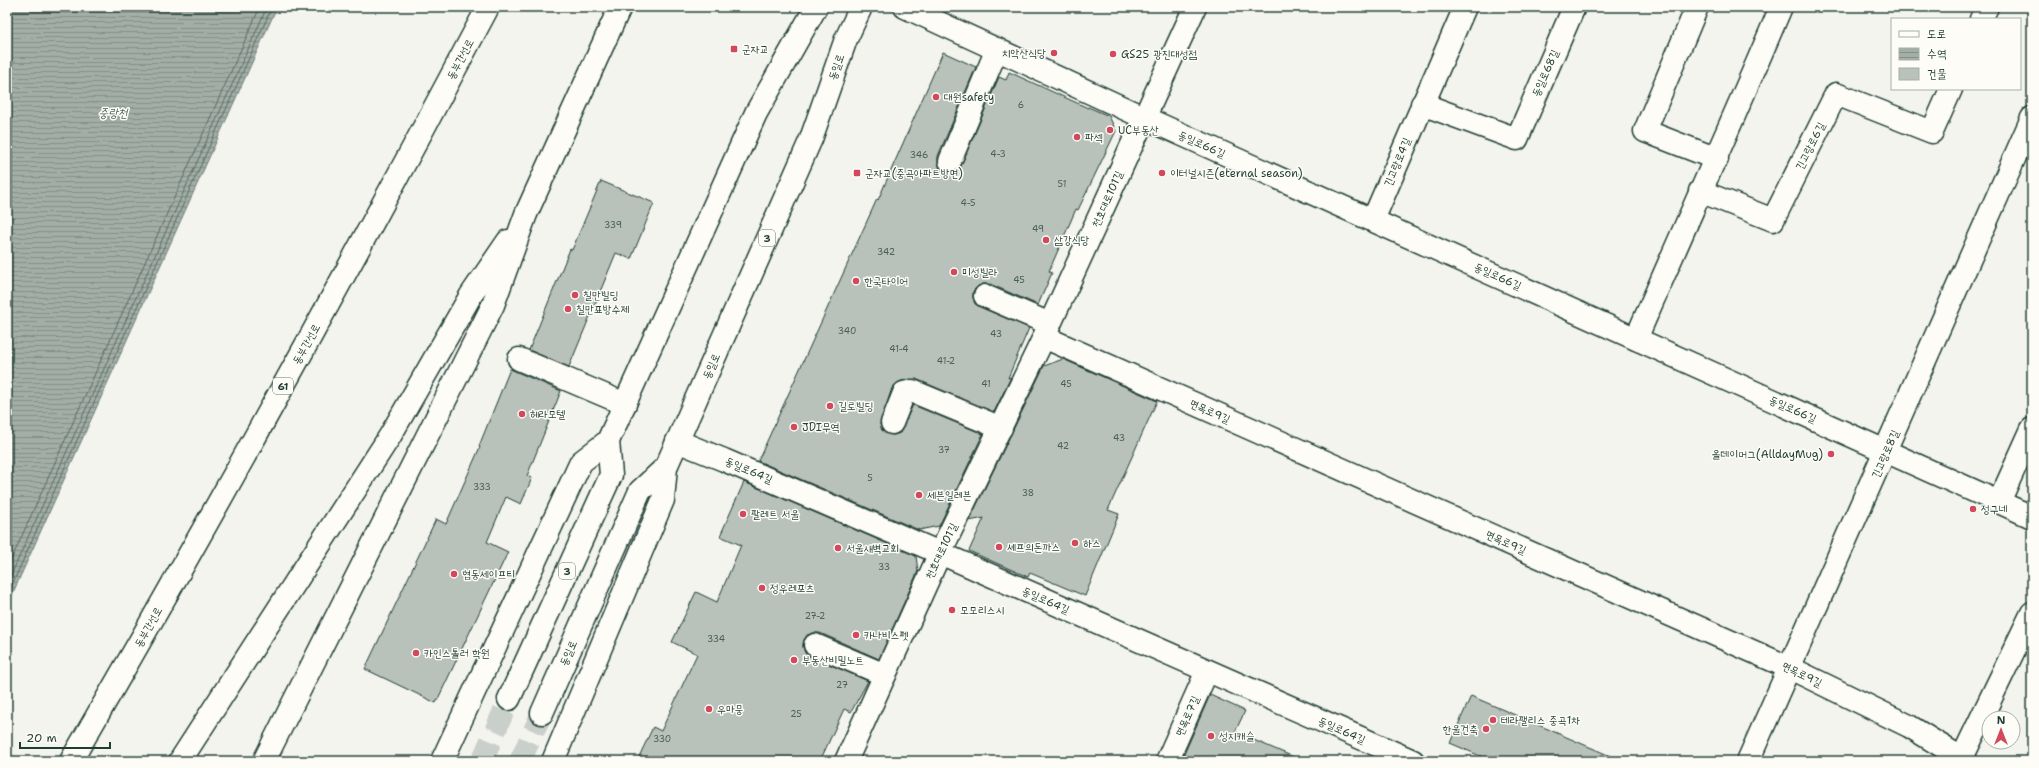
<svg xmlns="http://www.w3.org/2000/svg" width="2039" height="768" font-family="'Shantell Sans','Poor Story',sans-serif">
	<style>
		.water { fill: url(#water-rules); stroke: #6e8179 }
		.lines { fill: none; stroke-linecap: round; stroke-linejoin: round }
		.shore { stroke: #546a62; stroke-width: 1 }
		.building { fill: #b9c1bb; stroke: #1f3d34 }
		.major-tunnel { stroke: #c9cfca; stroke-width: 22; stroke-dasharray: 22 11; stroke-linecap: butt }
		.minor-casing { stroke: #1f3d34; stroke-width: 25 }
		.major-casing { stroke: #1f3d34; stroke-width: 25 }
		.highway-casing { stroke: #1f3d34; stroke-width: 25 }
		.minor { stroke: #fdfcf7; stroke-width: 22 }
		.major { stroke: #fdfcf7; stroke-width: 22 }
		.highway { stroke: #fdfcf7; stroke-width: 22 }
		.poi-dot { fill: #d1495b; stroke: #fdfcf7; stroke-width: 1.5 }
		.labels { text-anchor: middle; stroke-width: 3; stroke-linejoin: round; paint-order: stroke }
		.number-label { font-size: 9px; fill: #465e56 }
		.shield { fill: #fdfcf7; stroke: #62766e; stroke-width: 1 }
		.shield-label { font-size: 10px; font-weight: bold; fill: #1f3d34 }
		.poi-label { font-size: 11px; fill: #1f3d34; stroke: #fdfcf7; text-anchor: start }
		.street-label { font-size: 11px; fill: #1f3d34; stroke: #fdfcf7 }
		.water-label { font-size: 12px; font-style: italic; fill: #475f56; stroke: #fdfcf7 }
	</style>
	<defs>
		<pattern id="water-rules" width="6" height="5" patternUnits="userSpaceOnUse"><rect width="6" height="5" fill="#a3aea7"/><path d="M0 2.5h6" fill="none" stroke="#848f89"/></pattern>
	</defs>
	<rect width="100%" height="100%" fill="#f4f4ef"/>
	<filter id="ink" filterUnits="userSpaceOnUse"><feTurbulence type="fractalNoise" baseFrequency=".025" numOctaves="2"/><feDisplacementMap in="SourceGraphic" scale="8" xChannelSelector="R" yChannelSelector="G"/><feConvolveMatrix kernelMatrix="1 2 1 2 8 2 1 2 1" color-interpolation-filters="sRGB"/></filter>
	<g filter="url(#ink)">
		<polygon class="water" points="7,7 277,7 7,606"/>
		<g class="lines">
			<g class="shore">
				<polyline points="7,569 260,7"/>
				<polyline points="7,584 267,7"/>
				<polyline points="7,596 272,7"/>
			</g>
		</g>
		<g class="building">
			<polygon points="943,52 976,67 938,156 938,163 940,169 945,172 952,173 958,171 961,166 999,77 1006,80 1009,72 1088,108 1088,107 1109,116 1116,131 1078,210 1076,209 1049,271 1052,273 1038,305 990,284 983,284 978,286 973,291 973,298 975,304 980,307 1029,328 1008,378 1011,377 994,412 916,379 901,381 892,388 880,424 882,430 887,434 894,435 900,433 913,405 983,434 939,526 919,530 758,461 877,199 878,200"/>
			<polygon points="601,181 654,203 631,259 616,253 569,367 529,350 570,249 572,250"/>
			<polygon points="1063,359 1157,401 1108,510 1119,514 1085,596 1030,573 1028,577 969,551 984,518 969,521 1044,366"/>
			<polygon points="510,369 561,391 527,476 532,478 521,504 506,497 487,542 508,552 436,703 365,669 436,519 446,524 480,447 479,446"/>
			<polygon points="744,482 916,556 918,571 879,659 820,633 813,633 807,635 804,640 803,647 805,653 810,656 868,681 851,712 844,709 820,761 637,761 653,727 661,731 697,654 672,642 696,592 717,602 741,545 720,536"/>
			<polygon points="1210,695 1245,711 1235,732 1303,761 1181,761"/>
			<polygon points="1471,696 1622,761 1492,761 1450,743"/>
		</g>
		<g class="lines">
			<g class="major-tunnel">
				<polyline points="482,761 509,699"/>
				<polyline points="520,761 542,713"/>
			</g>
			<defs>
				<g id="minor">
					<polyline points="905,7 1145,118 2032,517"/>
					<polyline points="1697,7 1645,131 1717,159"/>
					<polyline points="1981,19 1987,7"/>
					<polyline points="1422,104 1517,139 1574,7"/>
					<polyline points="950,161 997,49"/>
					<polyline points="1700,191 1773,220 1836,94 1932,132 1951,89"/>
					<polyline points="1373,220 1465,7"/>
					<polyline points="985,296 1050,324"/>
					<polyline points="1044,337 1790,668 1909,726 1966,761"/>
					<path d="M 1636,339 C 1684,228 1734,118 1781,7"/>
					<polyline points="519,359 625,404"/>
					<polyline points="892,423 904,393 912,391 1001,428"/>
					<polyline points="677,441 724,460 940,553 1413,761"/>
					<polyline points="1999,502 2032,429"/>
					<polyline points="815,645 885,675"/>
					<polyline points="1962,758 2032,613"/>
					<polyline points="846,761 940,553 1044,337 1195,7"/>
					<polyline points="1167,761 1207,671"/>
					<polyline points="1748,761 2032,118"/>
				</g>
				<g id="major">
					<polyline points="509,699 611,475 608,441 756,113 816,7"/>
					<polyline points="542,713 640,491 666,467 811,139 846,39 861,7"/>
					<polyline points="442,761 581,462 608,441"/>
					<polyline points="553,761 663,500 666,467"/>
				</g>
				<g id="highway">
					<path d="M 71,761 C 215,513 354,261 488,7"/>
					<polyline points="180,761 390,436 471,295 508,241"/>
					<polyline points="264,761 493,305 526,214 620,7"/>
				</g>
			</defs>
			<use href="#minor" class="minor-casing"/>
			<use href="#major" class="major-casing"/>
			<use href="#highway" class="highway-casing"/>
			<use href="#minor" class="minor"/>
			<use href="#major" class="major"/>
			<use href="#highway" class="highway"/>
		</g>
	</g>
	<g class="poi-dot">
		<rect x="730" y="45" width="8" height="8" rx="2"/>
		<circle cx="1054" cy="53" r="4"/>
		<circle cx="1113" cy="54" r="4"/>
		<circle cx="936" cy="97" r="4"/>
		<circle cx="1110" cy="130" r="4"/>
		<circle cx="1077" cy="137" r="4"/>
		<rect x="853" y="169" width="8" height="8" rx="2"/>
		<circle cx="1162" cy="173" r="4"/>
		<circle cx="1046" cy="240" r="4"/>
		<circle cx="954" cy="272" r="4"/>
		<circle cx="856" cy="281" r="4"/>
		<circle cx="575" cy="295" r="4"/>
		<circle cx="568" cy="309" r="4"/>
		<circle cx="830" cy="406" r="4"/>
		<circle cx="522" cy="414" r="4"/>
		<circle cx="794" cy="427" r="4"/>
		<circle cx="1831" cy="454" r="4"/>
		<circle cx="919" cy="495" r="4"/>
		<circle cx="1973" cy="509" r="4"/>
		<circle cx="743" cy="514" r="4"/>
		<circle cx="1075" cy="543" r="4"/>
		<circle cx="999" cy="547" r="4"/>
		<circle cx="838" cy="548" r="4"/>
		<circle cx="454" cy="574" r="4"/>
		<circle cx="762" cy="588" r="4"/>
		<circle cx="952" cy="610" r="4"/>
		<circle cx="856" cy="635" r="4"/>
		<circle cx="416" cy="653" r="4"/>
		<circle cx="794" cy="660" r="4"/>
		<circle cx="709" cy="709" r="4"/>
		<circle cx="1493" cy="720" r="4"/>
		<circle cx="1486" cy="729" r="4"/>
		<circle cx="1211" cy="736" r="4"/>
	</g>
	<g class="labels">
		<g class="number-label">
			<text x="1021" y="108">6</text>
			<text x="998" y="157">4-3</text>
			<text x="919" y="158">346</text>
			<text x="1062" y="187">51</text>
			<text x="968" y="206">4-5</text>
			<text x="613" y="228">339</text>
			<text x="1038" y="232">49</text>
			<text x="886" y="255">342</text>
			<text x="1019" y="283">45</text>
			<text x="847" y="334">340</text>
			<text x="996" y="337">43</text>
			<text x="899" y="352">41-4</text>
			<text x="946" y="364">41-2</text>
			<text x="986" y="387">41</text>
			<text x="1066" y="387">45</text>
			<text x="1119" y="441">43</text>
			<text x="1063" y="449">42</text>
			<text x="944" y="453">37</text>
			<text x="870" y="481">5</text>
			<text x="482" y="490">333</text>
			<text x="1028" y="496">38</text>
			<text x="884" y="570">33</text>
			<text x="815" y="619">27-2</text>
			<text x="716" y="642">334</text>
			<text x="842" y="688">27</text>
			<text x="796" y="717">25</text>
			<text x="662" y="742">330</text>
		</g>
		<g class="shield">
			<rect x="759" y="230" width="16" height="16" rx="3"/>
			<rect x="273" y="378" width="20" height="16" rx="3"/>
			<rect x="559" y="563" width="16" height="16" rx="3"/>
		</g>
		<g class="shield-label">
			<text x="767" y="242">3</text>
			<text x="283" y="390">61</text>
			<text x="567" y="575">3</text>
		</g>
		<g class="poi-label">
			<text x="742" y="53">군자교</text>
			<text x="1046" y="57" text-anchor="end">치악산식당</text>
			<text x="1121" y="58">GS25 광진대성점</text>
			<text x="944" y="101">대원safety</text>
			<text x="1118" y="134">UC부동산</text>
			<text x="1085" y="141">파섹</text>
			<text x="865" y="177">군자교(중곡아파트방면)</text>
			<text x="1170" y="177">이터널시즌(eternal season)</text>
			<text x="1054" y="244">삼강식당</text>
			<text x="962" y="276">미성빌라</text>
			<text x="864" y="285">한국타이어</text>
			<text x="583" y="299">칠만빌딩</text>
			<text x="576" y="313">칠만표방수제</text>
			<text x="838" y="410">길로빌딩</text>
			<text x="530" y="418">헤라모텔</text>
			<text x="802" y="431">JDI무역</text>
			<text x="1823" y="458" text-anchor="end">올데이머그(AlldayMug)</text>
			<text x="927" y="499">세븐일레븐</text>
			<text x="1981" y="513">정구네</text>
			<text x="751" y="518">팔레트 서울</text>
			<text x="1083" y="547">하스</text>
			<text x="1007" y="551">셰프의돈까스</text>
			<text x="846" y="552">서울새벽교회</text>
			<text x="462" y="578">협동세이프티</text>
			<text x="770" y="592">정우레포츠</text>
			<text x="960" y="614">모모리스시</text>
			<text x="864" y="639">카나비스펫</text>
			<text x="424" y="657">카인스톨러 학원</text>
			<text x="802" y="664">부동산비밀노트</text>
			<text x="717" y="713">우마뭉</text>
			<text x="1501" y="724">테라팰리스 중곡1차</text>
			<text x="1478" y="733" text-anchor="end">한울건축</text>
			<text x="1219" y="740">성지캐슬</text>
		</g>
		<g class="street-label">
			<text transform="translate(460 59) rotate(-62)" y="4">동부간선로</text>
			<text transform="translate(836 67) rotate(-71)" y="4">동일로</text>
			<text transform="translate(1545 73) rotate(-66)" y="4">동일로68길</text>
			<text transform="translate(1202 144) rotate(24)" y="4">동일로66길</text>
			<text transform="translate(1810 146) rotate(-63)" y="4">긴고랑로6길</text>
			<text transform="translate(1397 162) rotate(-67)" y="4">긴고랑로4길</text>
			<text transform="translate(1107 199) rotate(-66)" y="4">천호대로101길</text>
			<text transform="translate(1498 276) rotate(24)" y="4">동일로66길</text>
			<text transform="translate(306 344) rotate(-61)" y="4">동부간선로</text>
			<text transform="translate(711 366) rotate(-66)" y="4">동일로</text>
			<text transform="translate(1793 409) rotate(24)" y="4">동일로66길</text>
			<text transform="translate(1210 411) rotate(24)" y="4">면목로9길</text>
			<text transform="translate(1885 454) rotate(-66)" y="4">긴고랑로8길</text>
			<text transform="translate(749 470) rotate(23)" y="4">동일로64길</text>
			<text transform="translate(1506 542) rotate(24)" y="4">면목로9길</text>
			<text transform="translate(941 551) rotate(-65)" y="4">천호대로101길</text>
			<text transform="translate(1046 600) rotate(24)" y="4">동일로64길</text>
			<text transform="translate(148 627) rotate(-61)" y="4">동부간선로</text>
			<text transform="translate(568 653) rotate(-66)" y="4">동일로</text>
			<text transform="translate(1802 674) rotate(26)" y="4">면목로9길</text>
			<text transform="translate(1187 716) rotate(-66)" y="4">면목로7길</text>
			<text transform="translate(1342 730) rotate(24)" y="4">동일로64길</text>
		</g>
		<g class="water-label">
			<text x="113" y="117">중랑천</text>
		</g>
	</g>
	<rect width="2039" height="768" fill="none" stroke="#fdfcf7" stroke-width="24"/>
	<rect x="12" y="12" width="2015" height="744" fill="none" stroke="#1f3d34" stroke-width="1.5" filter="url(#ink)"/>
	<rect x="1891" y="18" width="130" height="72" fill="#fdfcf7" stroke="#a4b0a9"/>
	<rect x="1899" y="31" width="20" height="6" fill="#fdfcf7" stroke="#a4b0a9"/>
	<text x="1927" y="38" font-size="12" fill="#1f3d34">도로</text>
	<rect x="1899" y="48" width="20" height="12" fill="url(#water-rules)" stroke="#a4b0a9"/>
	<text x="1927" y="58" font-size="12" fill="#1f3d34">수역</text>
	<rect x="1899" y="68" width="20" height="12" fill="#b9c1bb" stroke="#a4b0a9"/>
	<text x="1927" y="78" font-size="12" fill="#1f3d34">건물</text>
	<g transform="translate(2001 730)"><circle r="19" fill="#fdfcf7" stroke="#a4b0a9"/>
	<path d="M0-3L7 15L0 10L-7 15Z" fill="#d1495b"/>
	<text y="-6" font-size="11" font-weight="bold" text-anchor="middle" fill="#1f3d34">N</text>
	</g>
	<path d="M20 742v6h90v-6" fill="none" stroke="#1f3d34" stroke-width="2"/>
	<text x="26" y="742" font-size="12" fill="#1f3d34" stroke="#fdfcf7" stroke-width="3" paint-order="stroke">20 m</text>
</svg>
